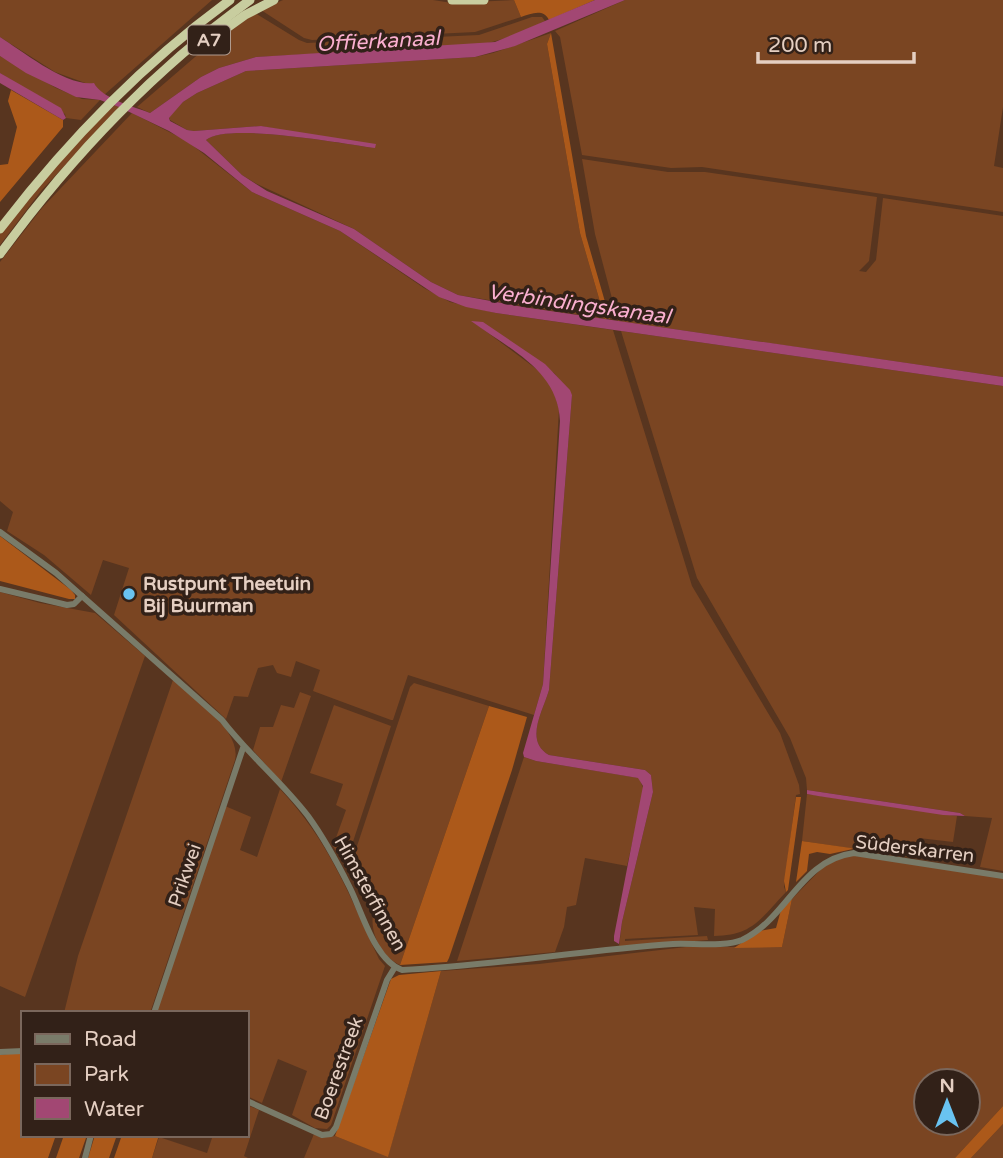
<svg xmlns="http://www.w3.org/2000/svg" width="1003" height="1158" font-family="'Varela Round',sans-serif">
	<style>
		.green { fill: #7a4522; fill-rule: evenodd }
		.forest { fill: #ac591a }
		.water { fill: #a24773 }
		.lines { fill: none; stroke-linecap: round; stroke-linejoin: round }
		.minor { stroke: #797b69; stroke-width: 6 }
		.highway { stroke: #c8cd9f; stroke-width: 9 }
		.poi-dot { fill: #69c3f1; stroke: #322118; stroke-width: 2.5 }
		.labels { text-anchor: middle; stroke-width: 7; stroke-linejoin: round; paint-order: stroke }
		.shield { fill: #322118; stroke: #af9b8f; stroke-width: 2 }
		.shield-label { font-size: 18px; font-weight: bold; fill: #e5cfc2 }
		.poi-label { font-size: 19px; font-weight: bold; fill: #e5cfc2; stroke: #322118; text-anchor: start }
		.street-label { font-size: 19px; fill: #e5cfc2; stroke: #322118 }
		.water-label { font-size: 21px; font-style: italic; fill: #faafcf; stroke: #322118 }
	</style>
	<rect width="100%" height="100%" fill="#58351f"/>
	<g class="green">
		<polygon points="0,0 212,0 104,95 88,84 55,72 0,37"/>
		<polygon points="283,0 433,0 452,3 514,0 521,17 475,32 312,40 304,38 261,10"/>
		<polygon points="625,0 1003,0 1003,107 994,166 1003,168 1003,212 702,167 671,168 582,155 560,37 555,31"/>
		<path d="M 255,13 L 299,40 L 307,43 L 479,35 L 532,17 L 542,17 L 545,21 C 522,32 501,42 475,45 L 256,57 L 219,68 L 201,77 L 150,113 L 137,107 L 195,57 Z"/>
		<path d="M 551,33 L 547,44 L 580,233 L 605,319 L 458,295 L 431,282 L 354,229 L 257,184 L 242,175 L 206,140 C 227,122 343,144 375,148 L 261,126 L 194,131 L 187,130 L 170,120 L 169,117 L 183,102 L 197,93 L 246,71 L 475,57 L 493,53 Z"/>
		<polygon points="0,56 56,88 82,99 100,100 81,120 66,118 65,114 0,73"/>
		<polygon points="115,105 119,107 41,191 0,245 0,234 7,224 94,123"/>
		<path d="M 132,113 L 187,141 L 252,192 L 340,231 L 424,288 L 450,302 L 496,313 L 613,330 L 692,586 L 780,733 L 799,785 L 800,794 L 796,795 L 784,887 L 786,892 C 761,918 753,936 714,936 L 715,909 L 694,907 L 698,935 L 625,939 L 625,941 L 707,936 L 708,940 L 619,947 L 622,922 L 653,792 L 651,775 L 645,770 L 549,755 C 524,741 543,711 549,690 L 572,395 L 554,373 L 472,321 L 543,374 L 552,386 L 559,409 L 543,684 L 534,715 L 408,675 L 393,720 L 391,720 L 313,691 L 320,670 L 296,661 L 291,677 L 277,673 L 273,665 L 258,668 L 248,697 L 234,696 L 226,719 L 114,615 L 129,568 L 103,560 L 91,595 L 44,555 L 7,531 L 13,512 L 0,501 L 0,262 L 42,208 Z"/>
		<polygon points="582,159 668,172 705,172 877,197 869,261 859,271 866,272 876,260 883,198 1003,216 1003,377 618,321 595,234"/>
		<polygon points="621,331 1003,386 1003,871 980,867 992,818 965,816 960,813 807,790 806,778 790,738 697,578"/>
		<polygon points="0,592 40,603 95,613 145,656 25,997 0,986"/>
		<path d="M 173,680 C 193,698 242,730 235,760 L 150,1013 L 64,1013 L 78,956 Z"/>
		<path d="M 414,683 L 489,706 L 400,965 C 381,957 368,930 374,911 L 351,864 L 410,687 Z"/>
		<polygon points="300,692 311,696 281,782 253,750 260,727 273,727 281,705 294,708"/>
		<polygon points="334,705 391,726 345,866 333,846 346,810 336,805 343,784 310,773"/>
		<polygon points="524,757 536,761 639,778 644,790 627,866 585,858 576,905 567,907 564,927 555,952 457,961"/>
		<path d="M 280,789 C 330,842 349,895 379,959 L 385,966 L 331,1125 L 327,1129 L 315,1128 L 292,1115 L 307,1071 L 278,1059 L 262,1103 L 247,1096 L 247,1013 L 156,1013 L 225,806 L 251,817 L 240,850 L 257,857 Z"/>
		<polygon points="807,794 957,816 953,842 919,838 916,858 802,841"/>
		<path d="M 845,856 L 857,856 L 1003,878 L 1003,1106 L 955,1158 L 304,1158 L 314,1134 L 322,1137 L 335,1136 L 388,1156 L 441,971 L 539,964 L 686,947 L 782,947 L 792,899 L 824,866 ZM 926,1081 L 968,1081 L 968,1123 L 926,1123 Z"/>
		<polygon points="247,1105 259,1110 244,1156 248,1158 152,1158 159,1137 207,1153 213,1135 247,1135"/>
		<polygon points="1003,1124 1003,1158 971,1158"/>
	</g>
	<g class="forest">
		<path d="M 514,0 L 595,0 L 549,20 C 543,8 531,14 521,17 Z"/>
		<polygon points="551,33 586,236 610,319 605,319 580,233 547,44"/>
		<polygon points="11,90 63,120 63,127 0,202 0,165 8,164 17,127 8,101"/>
		<polygon points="0,536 71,590 75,595 75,599 69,599 0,581"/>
		<polygon points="489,706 527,717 512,770 449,958 447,962 400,965"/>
		<polygon points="796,797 801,797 788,890 786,892 784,881"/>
		<polygon points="802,841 851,848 853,849 830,854 817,852 809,854 807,871 796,882"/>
		<polygon points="792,899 782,947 734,948 759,931 776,928 781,910"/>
		<polygon points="441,971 388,1157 335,1136 391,979 399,975"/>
		<polygon points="23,1052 23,1135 56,1135 48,1158 0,1158 0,1055"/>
		<polygon points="1003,1106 1003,1124 971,1158 955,1158"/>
		<polygon points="64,1135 87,1135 79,1158 56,1158"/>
		<polygon points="95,1135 117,1135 109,1158 88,1158"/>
		<polygon points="122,1135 159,1135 152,1158 114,1158"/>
	</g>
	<g class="water">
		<path d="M 595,0 L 625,0 L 515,46 L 475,57 L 246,71 L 197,93 L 183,102 L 169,118 L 170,121 L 187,130 L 194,131 L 261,126 L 376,144 L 375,148 C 343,144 228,122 206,140 L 242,175 L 267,191 L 354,229 L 431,282 L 458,295 L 523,307 L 1003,377 L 1003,386 L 496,313 L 466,307 L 439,297 L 340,231 L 252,192 L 204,153 L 169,131 L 119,107 L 100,100 L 76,97 L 26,73 L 0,56 L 0,37 C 22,51 67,87 94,83 C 101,98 135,107 150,113 L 201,77 L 219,68 L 256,57 L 495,42 Z"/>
		<polygon points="0,73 61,108 66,118 63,120 0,83"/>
		<path d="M 471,321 L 483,322 L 545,364 L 570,390 L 572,395 L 549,690 C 543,711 524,741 549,755 L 645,770 L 651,775 L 653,792 L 622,922 L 619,944 L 614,941 L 614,936 L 643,786 L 638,778 L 536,761 L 524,757 L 523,753 L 543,684 L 560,421 C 558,370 509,349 471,321 Z"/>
		<polygon points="807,790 960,813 965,816 943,815 818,796 807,794"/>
	</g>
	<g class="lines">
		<g class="minor">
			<path d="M 0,532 L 56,573 L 222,720 C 248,754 282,782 308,816 C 324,838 337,862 349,886 C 362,911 374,960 402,970 C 493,966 583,950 673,944 C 692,943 726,947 742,940 C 787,919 800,860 854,853 L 1003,876"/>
			<polyline points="0,589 67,605 74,604 82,596"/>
			<polyline points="154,1013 243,748"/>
			<polyline points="0,1052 23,1051"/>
			<polyline points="247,1101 322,1135 331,1134 336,1127 387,980 395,967"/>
			<polyline points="85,1158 91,1135"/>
		</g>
		<g class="highway">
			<polyline points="452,0 484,0"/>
			<polyline points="199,48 245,15 274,0"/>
			<path d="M 0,229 C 66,143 142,64 230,0"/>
			<path d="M 0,254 C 70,158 154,70 250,0"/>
		</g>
	</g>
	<circle class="poi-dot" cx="129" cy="594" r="7"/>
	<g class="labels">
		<rect class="shield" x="188" y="25.5" width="42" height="29" rx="5"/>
		<g class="shield-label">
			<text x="209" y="46">A7</text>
		</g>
		<g class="poi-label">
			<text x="143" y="590">Rustpunt Theetuin<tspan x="143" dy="22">Bij Buurman</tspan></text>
		</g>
		<g class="street-label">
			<text transform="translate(915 848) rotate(7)" y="7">Sûderskarren</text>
			<text transform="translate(184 875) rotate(-71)" y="7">Prikwei</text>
			<text transform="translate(371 893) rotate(61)" y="7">Himsterfinnen</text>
			<text transform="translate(338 1068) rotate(-70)" y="7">Boerestreek</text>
		</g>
		<g class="water-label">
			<text transform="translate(378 41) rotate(-3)" y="7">Offierkanaal</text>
			<text transform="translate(579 304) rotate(8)" y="7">Verbindingskanaal</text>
		</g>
	</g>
	<rect x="21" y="1011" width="228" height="126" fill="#322118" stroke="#7a675c" stroke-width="2"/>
	<rect x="35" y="1034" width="35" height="10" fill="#797b69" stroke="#7a675c" stroke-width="2"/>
	<text x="84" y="1046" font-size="21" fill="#e5cfc2">Road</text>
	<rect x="35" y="1064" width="35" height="21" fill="#7a4522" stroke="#7a675c" stroke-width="2"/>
	<text x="84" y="1081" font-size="21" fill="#e5cfc2">Park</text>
	<rect x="35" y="1098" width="35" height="21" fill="#a24773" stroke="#7a675c" stroke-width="2"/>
	<text x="84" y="1116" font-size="21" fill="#e5cfc2">Water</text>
	<g transform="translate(947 1102)"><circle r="33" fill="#322118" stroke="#7a675c" stroke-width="2"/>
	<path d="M0-5L12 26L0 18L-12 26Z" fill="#69c3f1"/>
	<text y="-10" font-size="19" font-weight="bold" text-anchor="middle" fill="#e5cfc2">N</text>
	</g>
	<path d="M758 52v10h156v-10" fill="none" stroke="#e5cfc2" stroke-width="3.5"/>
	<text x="768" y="52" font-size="21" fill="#e5cfc2" stroke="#322118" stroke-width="5" paint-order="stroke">200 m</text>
</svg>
